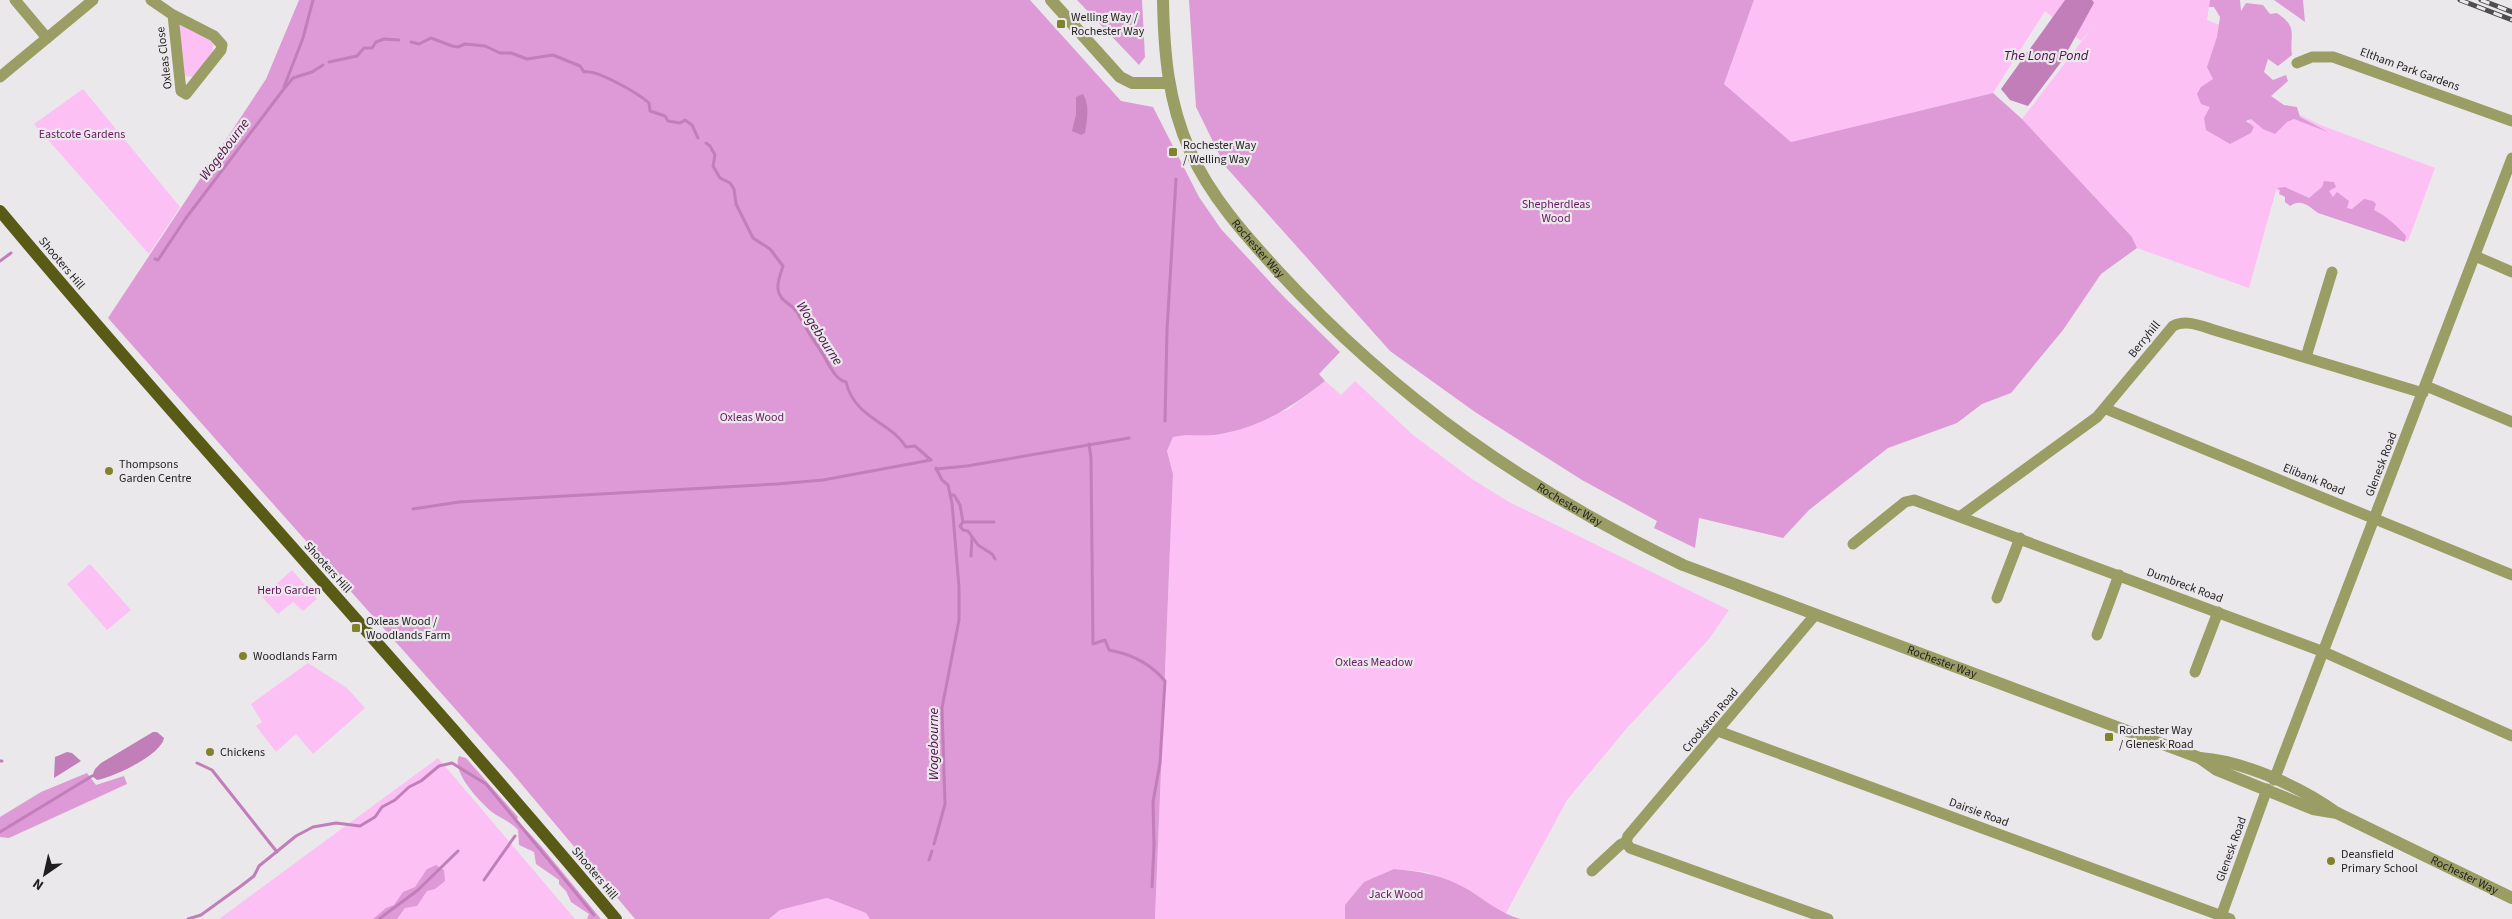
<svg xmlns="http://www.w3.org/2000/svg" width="2512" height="919" font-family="'Source Sans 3',sans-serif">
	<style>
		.green { fill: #fcc0f4 }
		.forest { fill: #de9ad6 }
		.water { fill: #c17eb9 }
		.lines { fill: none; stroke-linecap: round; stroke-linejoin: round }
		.stream { stroke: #c17eb9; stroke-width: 3 }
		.minor { stroke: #9a9d64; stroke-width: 11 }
		.tertiary { stroke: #9a9d64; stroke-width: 12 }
		.primary { stroke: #595a16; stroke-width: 12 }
		.rail-casing { stroke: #4f4e4f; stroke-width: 5 }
		.rail { stroke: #ebe8eb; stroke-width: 3; stroke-dasharray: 9; stroke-linecap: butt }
		.poi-dot { fill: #81822c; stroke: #ebe8eb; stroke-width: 2 }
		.labels { text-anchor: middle; stroke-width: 4.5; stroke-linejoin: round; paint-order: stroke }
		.poi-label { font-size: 12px; fill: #201f20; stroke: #ebe8eb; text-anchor: start }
		.street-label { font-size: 12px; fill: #201f20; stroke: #ebe8eb }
		.park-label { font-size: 12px; fill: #671762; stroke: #ebe8eb }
		.water-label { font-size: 14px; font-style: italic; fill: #4c1048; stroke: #ebe8eb }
	</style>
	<rect width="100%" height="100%" fill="#ebe8eb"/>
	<g class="green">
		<polygon points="1754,0 2210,0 2207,20 2225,27 2247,131 2250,113 2290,110 2318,124 2435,168 2408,241 2276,190 2249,288 2137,248 2132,237 2022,119 2092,28 2081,41 2045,11 1993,93 1791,142 1724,84"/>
		<path d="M 179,23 C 219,43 224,39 195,77 L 185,76 Z"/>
		<polygon points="83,89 180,207 149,254 34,124"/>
		<polygon points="1325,381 1341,395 1355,381 1413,435 1472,479 1509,502 1729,610 1709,639 1627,728 1567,800 1505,915 1467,889 1426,872 1394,869 1345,905 1345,919 1155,919 1173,474 1167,451 1173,437 1181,435 1213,436 1289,409"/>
		<polygon points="90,564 131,610 107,630 67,584"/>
		<polygon points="292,570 317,599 303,611 293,602 278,614 262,597"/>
		<polygon points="308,663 347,688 365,708 313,754 296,734 276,752 256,726 262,722 251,704"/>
		<polygon points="438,758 575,919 219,919"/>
		<polygon points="827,898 866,913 870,919 769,919 780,910"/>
	</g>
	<g class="forest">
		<path d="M 299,0 L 1030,0 L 1121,101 L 1153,107 L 1199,197 L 1221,229 L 1284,297 L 1340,352 L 1319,374 L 1325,381 C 1289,409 1260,428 1215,435 C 1201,437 1187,433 1173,437 L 1167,451 L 1173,474 L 1155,919 L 870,919 L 866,913 L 827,898 L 780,910 L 769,919 L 635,919 L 513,774 L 108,318 L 266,79 Z"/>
		<polygon points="1077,0 1142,0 1145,57 1139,65"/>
		<polygon points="1189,0 1754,0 1724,84 1791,142 1993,93 2022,119 2132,237 2137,248 2101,274 2063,330 2011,393 1982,404 1957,423 1888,448 1809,510 1783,538 1699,518 1695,548 1654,528 1657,521 1582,480 1475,412 1390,351 1225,166 1196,107"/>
		<path d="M 2210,0 L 2240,0 L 2241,11 L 2246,3 L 2263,5 L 2270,14 L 2277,13 C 2299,28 2289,34 2292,55 L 2278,66 L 2268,59 L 2264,72 L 2273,80 L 2286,75 L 2288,81 L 2271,96 L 2284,105 L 2297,107 L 2300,117 L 2328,132 L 2294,119 L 2287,122 L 2275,134 L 2263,129 L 2251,119 L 2246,121 L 2254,127 L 2251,133 L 2230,144 L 2206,130 L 2204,118 L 2210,107 L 2201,104 L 2197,94 L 2201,87 L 2213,79 L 2207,67 L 2217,37 L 2220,17 L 2214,7 L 2209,7 Z"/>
		<polygon points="2274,0 2303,0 2305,22"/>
		<path d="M 2324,181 L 2334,182 L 2336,187 L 2329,191 L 2333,197 L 2337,192 L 2349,201 L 2347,208 L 2352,209 L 2364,199 L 2373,201 L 2376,204 L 2374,210 C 2388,217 2397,226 2406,236 L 2405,242 L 2318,213 C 2309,206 2301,198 2290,206 L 2285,202 L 2285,197 L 2279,194 L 2280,190 L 2277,188 L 2285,187 L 2309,198 L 2322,187 Z"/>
		<path d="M 459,756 L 466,758 L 518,817 L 517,820 L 541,846 L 601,919 L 587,919 L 589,914 L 571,902 L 566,891 L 559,884 L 559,880 L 536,864 L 534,852 L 519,845 L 518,830 C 509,820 501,819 492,812 C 480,802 451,772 459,756 Z"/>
		<polygon points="87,773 96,785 124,776 127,784 9,838 0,837 0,817 41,792"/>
		<polygon points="436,865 444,870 445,881 435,889 427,891 417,906 405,908 397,919 373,919 386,908 394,905 403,892 415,887 427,869"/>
		<path d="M 1394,869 C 1421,871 1445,876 1469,890 C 1486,901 1500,913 1520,919 L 1345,919 L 1345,905 L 1364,882 Z"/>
	</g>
	<g class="water">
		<polygon points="2065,0 2092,0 2094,3 2062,61 2028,106 2010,100 2001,89"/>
		<path d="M 1083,94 C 1090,105 1087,120 1085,133 L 1081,135 L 1072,131 L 1076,115 L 1076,97 Z"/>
		<path d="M 153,732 L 157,732 L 164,738 C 161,755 114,777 97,780 L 92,776 L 95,769 L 101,763 Z"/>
		<polygon points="67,752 72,753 81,761 54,778 55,757"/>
	</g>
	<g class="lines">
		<g class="stream">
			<path d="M 411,42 L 419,44 L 431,38 L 452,46 L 458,47 L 465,44 L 485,46 L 500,53 L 511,53 L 527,59 L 553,55 L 580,66 L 584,72 C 597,69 639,94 649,103 L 650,111 L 665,116 L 668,121 L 680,123 L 685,120 L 692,125 L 698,138"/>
			<polyline points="329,62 357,56 364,48 372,48 376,42 384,39 399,40"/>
			<polyline points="284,87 303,38 313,0"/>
			<path d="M 706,143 L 710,146 L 715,155 L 713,166 L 720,178 L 730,183 L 734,189 L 736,204 L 753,238 L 770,249 L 783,266 C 781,273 777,281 778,289 C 779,301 791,303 797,312 C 804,324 810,336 819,348 C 827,359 834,380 846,382 C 855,419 890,421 906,447 L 915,446 L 931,460"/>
			<polyline points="155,259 158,260 186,218 283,90 293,78 312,72 323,65"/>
			<polyline points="0,261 11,253"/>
			<polyline points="1165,421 1167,330 1176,179"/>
			<path d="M 1089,444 L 1091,458 L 1093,644 L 1105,640 L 1109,650 C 1131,654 1151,664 1165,681 L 1160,763 L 1153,802 L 1154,845 L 1152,887"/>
			<polyline points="936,469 967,466 1129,438"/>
			<polyline points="950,495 954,495 960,505 963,522 960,526 963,530 968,531 978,545 992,554 995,559"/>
			<polyline points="413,509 459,502 777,484 823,480 931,460"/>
			<polyline points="963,522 994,522"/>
			<polyline points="971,556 972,537"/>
			<polyline points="0,761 2,761"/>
			<polyline points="197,763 212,770 277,852"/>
			<polyline points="0,832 92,776"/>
			<polyline points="934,844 945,804 942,708 959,620 959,587 952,503 948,485 942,480 936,468"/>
			<polyline points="929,860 932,851"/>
			<polyline points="484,880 515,836"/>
			<polyline points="188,919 201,915 241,886 254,876 259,866 296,836 313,827 336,823 360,826 375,817 382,807 395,800 409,787 421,781 439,766 452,763 486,784 594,915"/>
			<polyline points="379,919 418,890 458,851"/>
		</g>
		<g class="minor">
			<polyline points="15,0 47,38"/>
			<polyline points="151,0 173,15 214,36 222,45 221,50 186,94 181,91 173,15"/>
			<polyline points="2297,63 2312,57 2333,57 2512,121"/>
			<polyline points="0,77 93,0"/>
			<polyline points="2475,256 2512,272"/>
			<polyline points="2306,357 2332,272"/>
			<polyline points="2426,386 2512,422"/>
			<polyline points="2106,409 2512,575"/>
			<path d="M 1961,516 L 2097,417 L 2173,326 C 2186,319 2201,326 2214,330 L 2423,393"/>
			<polyline points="1853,544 1905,502 1914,500 2324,652 2512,736"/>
			<polyline points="1997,598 2020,538"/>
			<polyline points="1815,615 1628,836 1626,842 1630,848 1828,919"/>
			<polyline points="2097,635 2119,575"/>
			<polyline points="2195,672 2218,612"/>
			<polyline points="1718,731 2230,919"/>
			<polyline points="2274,780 2512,158"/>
			<polyline points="1592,871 1620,845 1626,842"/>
			<polyline points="2220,919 2267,789"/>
		</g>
		<g class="tertiary">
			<polyline points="1051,0 1120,77 1132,83 1168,83"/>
			<path id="s1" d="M 1163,0 C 1164,53 1168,102 1190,151 C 1210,196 1245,235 1278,271 C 1396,399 1527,490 1683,565 L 2200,758 L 2217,770 L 2313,809 L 2337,813"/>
			<path id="s2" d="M 2200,758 C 2244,761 2301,787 2337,813 L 2512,898"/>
		</g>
		<path class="primary" d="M 0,211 C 201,451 415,679 616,919"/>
		<defs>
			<g id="rail">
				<polyline points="2460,0 2512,20"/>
				<polyline points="2481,0 2512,12"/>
			</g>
		</defs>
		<use href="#rail" class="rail-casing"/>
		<use href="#rail" class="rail"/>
	</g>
	<g class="poi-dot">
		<rect x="1056" y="19" width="10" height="10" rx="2.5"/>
		<rect x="1168" y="147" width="10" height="10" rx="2.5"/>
		<circle cx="109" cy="471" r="5"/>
		<rect x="351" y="623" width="10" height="10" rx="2.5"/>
		<circle cx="243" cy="656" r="5"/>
		<rect x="2104" y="732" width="10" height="10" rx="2.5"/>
		<circle cx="210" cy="752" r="5"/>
		<circle cx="2331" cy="861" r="5"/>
	</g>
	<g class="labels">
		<g class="poi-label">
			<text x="1071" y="21">Welling Way /<tspan x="1071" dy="14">Rochester Way</tspan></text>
			<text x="1183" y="149">Rochester Way<tspan x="1183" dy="14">/ Welling Way</tspan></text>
			<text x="119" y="468">Thompsons<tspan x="119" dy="14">Garden Centre</tspan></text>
			<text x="366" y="625">Oxleas Wood /<tspan x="366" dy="14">Woodlands Farm</tspan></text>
			<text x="253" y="660">Woodlands Farm</text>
			<text x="2119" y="734">Rochester Way<tspan x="2119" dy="14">/ Glenesk Road</tspan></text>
			<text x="220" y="756">Chickens</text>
			<text x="2341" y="858">Deansfield<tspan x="2341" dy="14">Primary School</tspan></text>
		</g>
		<g class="street-label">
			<text transform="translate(164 58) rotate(-97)" y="4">Oxleas Close</text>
			<text transform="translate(2410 69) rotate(20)" y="4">Eltham Park Gardens</text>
			<text dy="4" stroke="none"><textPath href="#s1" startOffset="274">Rochester Way</textPath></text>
			<text transform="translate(62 263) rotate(50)" y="4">Shooters Hill</text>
			<text transform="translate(2144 339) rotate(-51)" y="4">Berryhill</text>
			<text transform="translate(2381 464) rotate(-69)" y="4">Glenesk Road</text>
			<text transform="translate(2314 479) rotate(22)" y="4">Elibank Road</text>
			<text dy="4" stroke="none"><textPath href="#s1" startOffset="679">Rochester Way</textPath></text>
			<text transform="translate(328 567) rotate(48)" y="4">Shooters Hill</text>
			<text transform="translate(2185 585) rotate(20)" y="4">Dumbreck Road</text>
			<text dy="4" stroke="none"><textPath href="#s1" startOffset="1084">Rochester Way</textPath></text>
			<text transform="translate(1710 720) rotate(-50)" y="4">Crookston Road</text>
			<text transform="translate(1979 812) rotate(20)" y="4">Dairsie Road</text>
			<text transform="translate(2231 849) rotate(-70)" y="4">Glenesk Road</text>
			<text transform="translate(595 873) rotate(50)" y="4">Shooters Hill</text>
			<text dy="4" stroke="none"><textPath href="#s2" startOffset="291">Rochester Way</textPath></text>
		</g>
		<g class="park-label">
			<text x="82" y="138">Eastcote Gardens</text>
			<text x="1556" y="208">Shepherdleas<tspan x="1556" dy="14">Wood</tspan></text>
			<text x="752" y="421">Oxleas Wood</text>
			<text x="289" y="594">Herb Garden</text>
			<text x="1374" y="666">Oxleas Meadow</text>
			<text x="1396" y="898">Jack Wood</text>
		</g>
		<g class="water-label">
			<text x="2046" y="60">The Long Pond</text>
			<text transform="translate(224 149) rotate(-53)" y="5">Wogebourne</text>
			<text transform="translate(820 333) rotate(57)" y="5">Wogebourne</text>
			<text transform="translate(933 744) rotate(-90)" y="5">Wogebourne</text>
		</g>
	</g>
	<g transform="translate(45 874) rotate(214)" stroke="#ebe8eb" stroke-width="4" paint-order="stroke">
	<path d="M0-4L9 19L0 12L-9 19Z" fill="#201f20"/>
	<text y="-8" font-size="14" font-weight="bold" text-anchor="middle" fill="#201f20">N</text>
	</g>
</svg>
